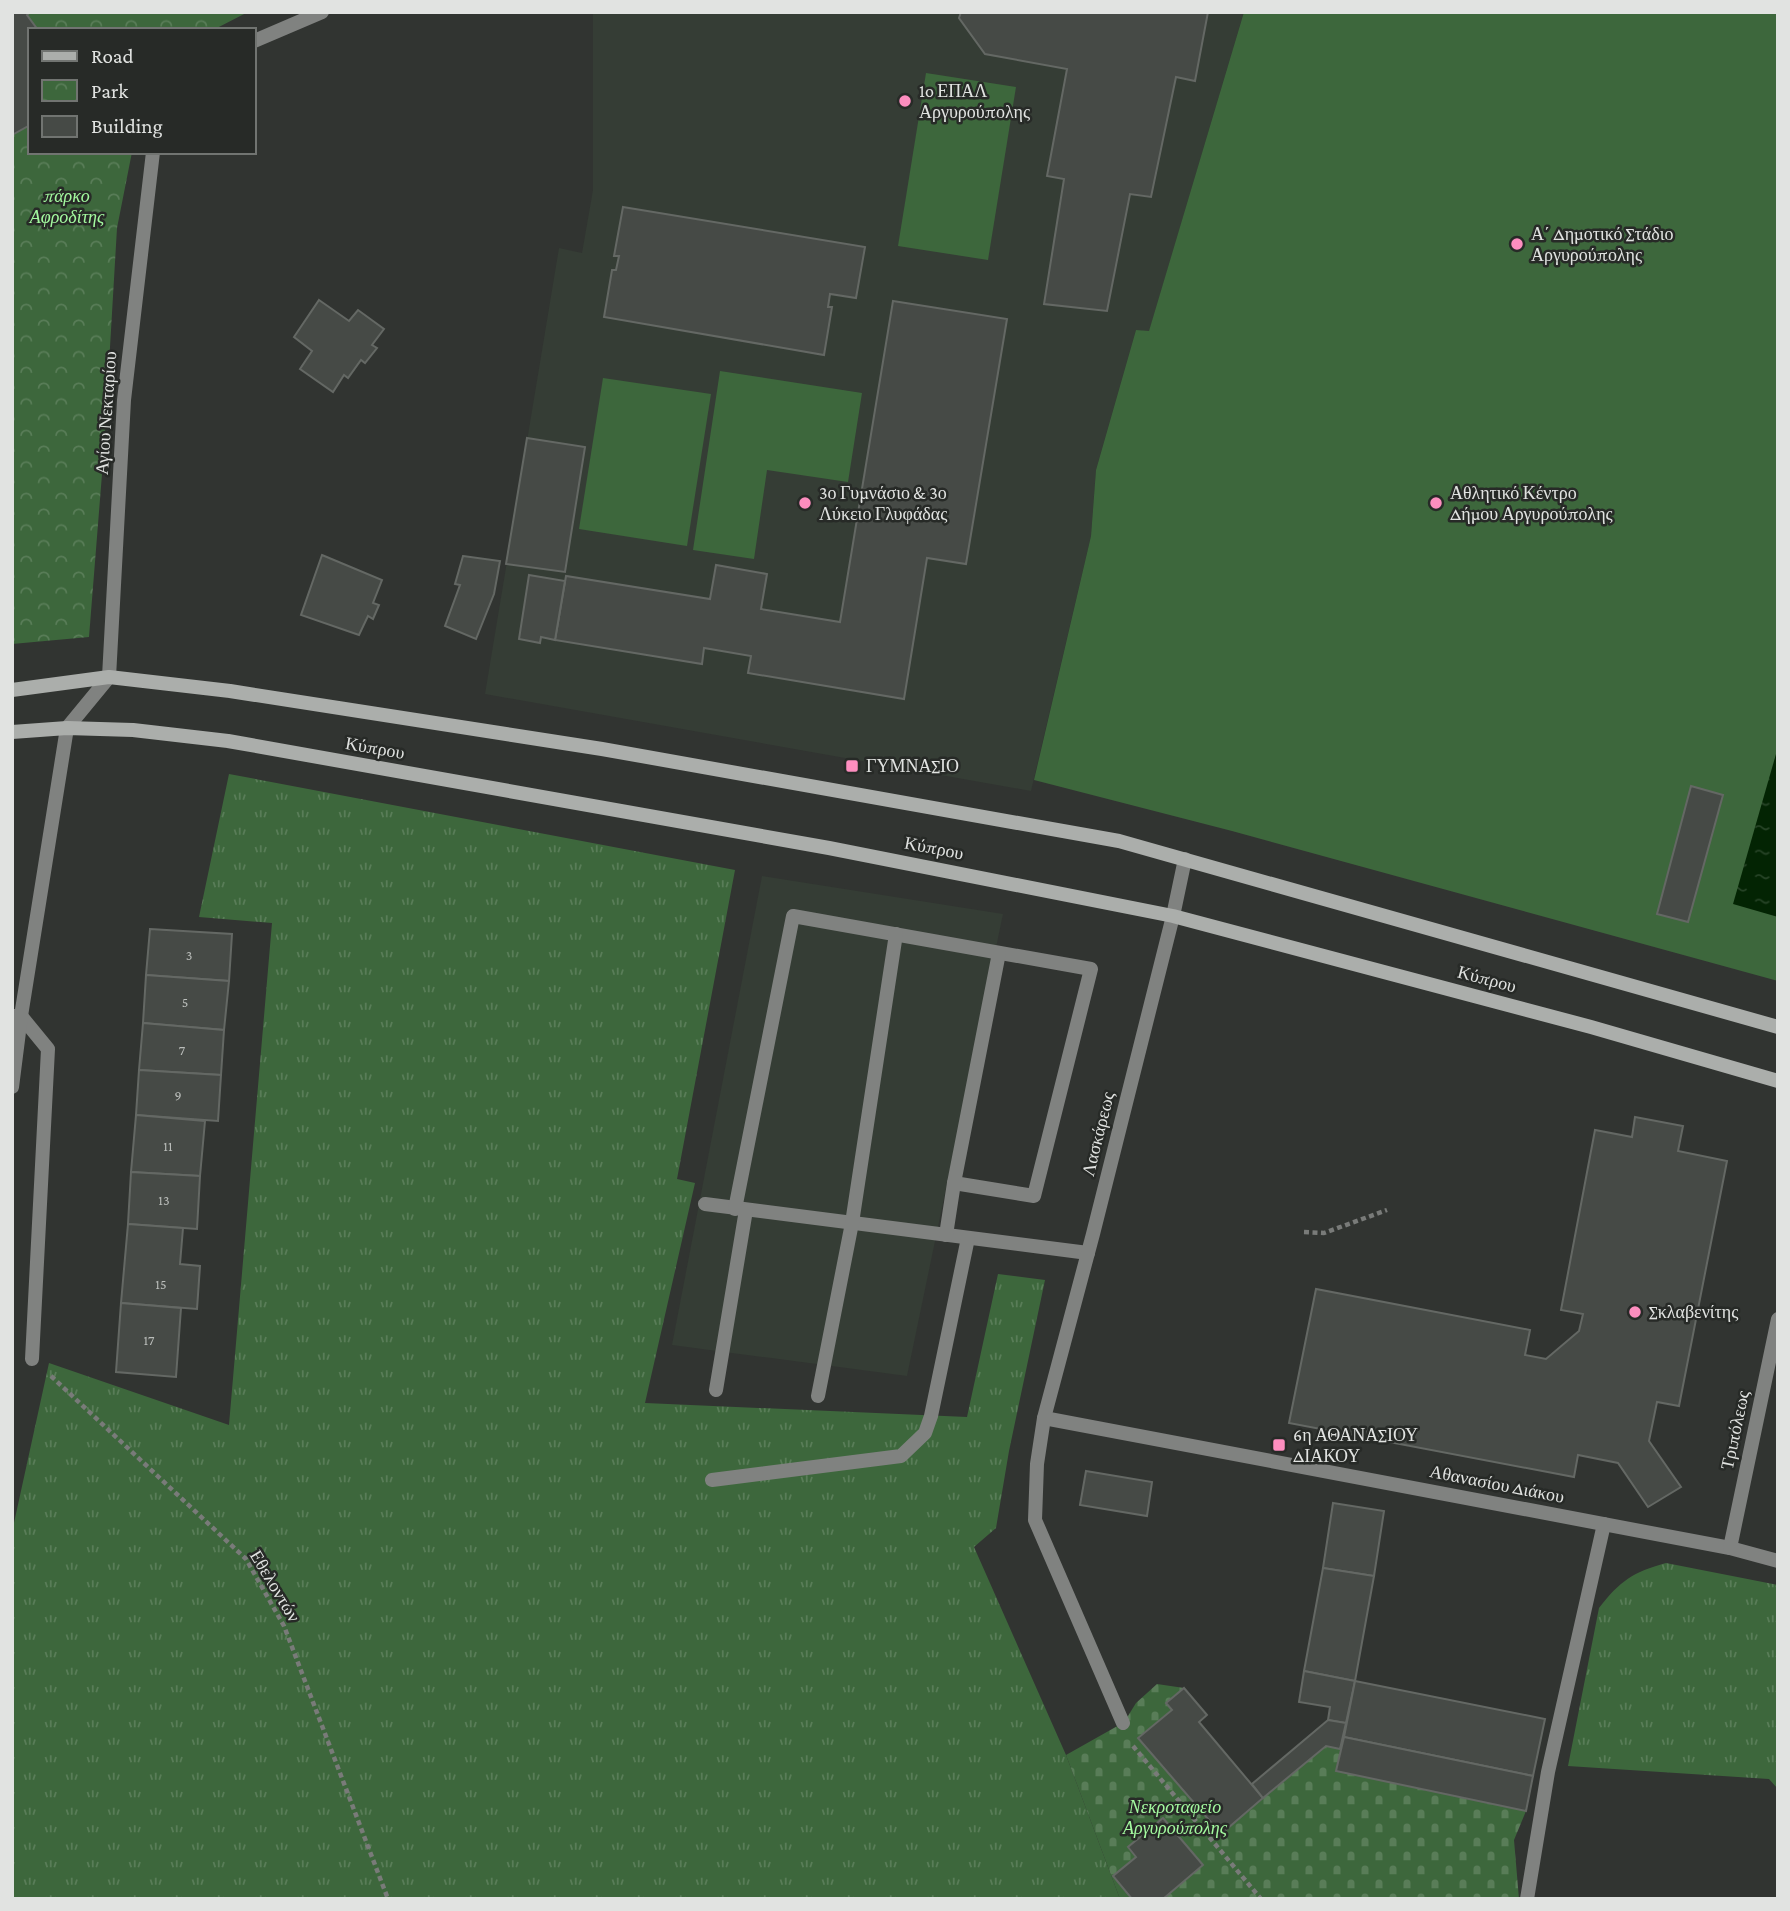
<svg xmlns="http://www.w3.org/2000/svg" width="1790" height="1911" font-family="'Crimson Pro',serif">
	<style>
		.built { fill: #353d35 }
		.grass { fill: url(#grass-tufts) }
		.cemetery { fill: url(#cemetery-stones) }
		.park { fill: url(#park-crowns) }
		.pitch { fill: #3d673c }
		.water { fill: url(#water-ripples) }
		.building { fill: #464a46; stroke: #646864; stroke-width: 2 }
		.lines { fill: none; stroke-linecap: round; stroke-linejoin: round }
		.path { stroke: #797b79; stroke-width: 4.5; stroke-dasharray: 5 3.5; stroke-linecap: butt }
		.service { stroke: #808280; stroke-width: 14 }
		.minor { stroke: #808280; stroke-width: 14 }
		.tertiary { stroke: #808280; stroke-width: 14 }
		.secondary { stroke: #abaeab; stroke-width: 14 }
		.poi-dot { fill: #fd8ebf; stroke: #272a27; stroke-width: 2.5 }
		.labels { text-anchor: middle; stroke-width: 5; stroke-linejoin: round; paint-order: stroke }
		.number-label { font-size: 14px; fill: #babdba }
		.poi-label { font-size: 18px; fill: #e1e3e1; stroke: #272a27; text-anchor: start }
		.park-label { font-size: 18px; font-style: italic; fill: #a3f99f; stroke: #272a27 }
		.street-label { font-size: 18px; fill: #e1e3e1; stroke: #272a27 }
	</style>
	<defs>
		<pattern id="grass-tufts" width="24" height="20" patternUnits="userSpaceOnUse" patternTransform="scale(1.75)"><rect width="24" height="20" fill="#3d673c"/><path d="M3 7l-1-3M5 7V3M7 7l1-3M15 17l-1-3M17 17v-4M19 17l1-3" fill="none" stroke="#597d58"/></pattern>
		<pattern id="cemetery-stones" width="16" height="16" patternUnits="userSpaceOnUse" patternTransform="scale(1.75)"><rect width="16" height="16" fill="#3d673c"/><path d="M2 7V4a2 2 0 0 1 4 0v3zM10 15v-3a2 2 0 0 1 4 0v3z" fill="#597d58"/></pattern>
		<pattern id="park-crowns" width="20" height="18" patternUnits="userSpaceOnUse" patternTransform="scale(1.75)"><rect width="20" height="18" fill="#3d673c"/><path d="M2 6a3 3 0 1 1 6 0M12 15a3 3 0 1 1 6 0" fill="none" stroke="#597d58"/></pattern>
		<pattern id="water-ripples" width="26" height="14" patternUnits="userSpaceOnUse" patternTransform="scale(1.75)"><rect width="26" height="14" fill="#032403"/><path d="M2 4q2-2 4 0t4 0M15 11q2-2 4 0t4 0" fill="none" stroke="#274427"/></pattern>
	</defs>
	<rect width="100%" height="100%" fill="#313431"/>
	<g class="built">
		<polygon points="593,12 1244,12 1149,332 1136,330 1096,470 1091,536 1031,791 485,694 559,248 582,253 593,190"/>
		<polygon points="762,876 1003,914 907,1376 672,1345"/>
	</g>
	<g class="grass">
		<polygon points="229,774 735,870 677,1179 695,1183 645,1403 967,1417 998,1274 1045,1280 1009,1451 996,1528 974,1547 1066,1755 1120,1899 12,1899 12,1532 49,1363 229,1425 272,923 199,917"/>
		<path d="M 1666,1563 L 1778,1585 L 1778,1789 L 1769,1779 L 1568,1766 L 1599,1608 C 1620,1581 1633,1572 1666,1563 Z"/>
	</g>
	<polygon class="cemetery" points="1157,1684 1184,1688 1207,1715 1199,1722 1263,1798 1326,1746 1340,1748 1344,1737 1533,1776 1526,1811 1514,1840 1519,1899 1120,1899 1066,1755 1121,1724 1128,1716 1136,1703"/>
	<polygon class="park" points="12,12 248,12 213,30 30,30 30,152 132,152 117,228 104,449 89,637 12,644"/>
	<g class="pitch">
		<polygon points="1244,12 1778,12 1778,981 1232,831 1034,780 1091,536 1096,470 1136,330 1149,331"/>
		<polygon points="926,73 1016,87 988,260 898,246"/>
		<polygon points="720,371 862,393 848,482 767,470 754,559 693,550"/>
		<polygon points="603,378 711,394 687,546 579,529"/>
	</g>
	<polygon class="water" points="1778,747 1778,917 1733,904"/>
	<g class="building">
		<polygon points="12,12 30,12 27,15 38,30 30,30 30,125 12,135"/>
		<polygon points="961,12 1208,12 1195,81 1176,77 1151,197 1130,194 1107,311 1044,304 1064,179 1047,176 1067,69 985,54 959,18"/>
		<polygon points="623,207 865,247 856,298 830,294 828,307 832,307 824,355 604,317 612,270 616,270 619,256 614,256"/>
		<polygon points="319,300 349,321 358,310 384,329 372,345 377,348 365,363 361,360 348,378 344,375 333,392 300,369 312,351 294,337"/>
		<polygon points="893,301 1007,319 966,564 927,558 904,699 748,673 751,656 704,648 702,664 555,640 566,576 710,599 716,565 767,574 761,609 840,622"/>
		<polygon points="527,438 585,447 565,572 506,564"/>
		<polygon points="322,555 382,580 373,603 379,605 373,619 368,616 359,635 301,615"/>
		<polygon points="463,556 500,561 494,594 476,639 445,626 460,585 455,584"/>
		<polygon points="529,575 565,581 555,640 541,637 540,643 519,639"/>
		<polygon points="1691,786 1723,795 1688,922 1657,914"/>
		<polygon points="150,929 232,934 229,981 146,975"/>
		<polygon points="146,975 229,981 224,1030 143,1023"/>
		<polygon points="143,1023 224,1030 221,1075 139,1070"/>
		<polygon points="139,1070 221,1075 218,1121 136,1115"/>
		<polygon points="136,1115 205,1121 200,1176 131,1172"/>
		<polygon points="1635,1117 1683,1126 1678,1151 1727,1161 1679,1406 1657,1402 1649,1441 1681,1487 1648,1507 1618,1463 1578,1455 1574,1477 1289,1423 1316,1289 1530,1330 1525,1355 1546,1359 1579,1331 1583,1314 1561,1310 1595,1130 1632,1137"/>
		<polygon points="131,1172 200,1176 197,1229 128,1224"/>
		<polygon points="128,1224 183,1228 180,1264 200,1266 197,1309 121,1303"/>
		<polygon points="121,1303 181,1308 176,1377 116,1372"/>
		<polygon points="1086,1471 1152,1482 1147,1516 1080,1505"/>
		<polygon points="1333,1503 1384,1511 1374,1576 1323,1568"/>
		<polygon points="1323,1568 1374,1576 1355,1681 1304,1671"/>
		<polygon points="1304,1671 1355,1681 1346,1723 1328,1720 1330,1707 1299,1702"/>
		<polygon points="1355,1681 1545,1719 1533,1776 1344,1737"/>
		<polygon points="1184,1688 1207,1715 1199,1722 1263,1798 1221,1834 1138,1738 1172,1710 1166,1703"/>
		<polygon points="1328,1720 1346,1723 1340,1749 1326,1746 1263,1798 1252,1784"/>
		<polygon points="1344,1737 1533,1776 1526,1811 1336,1771"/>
		<polygon points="1163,1818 1203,1865 1163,1899 1132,1899 1113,1876 1136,1857 1128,1847"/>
	</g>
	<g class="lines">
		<g class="path">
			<polyline points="1304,1232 1324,1233 1387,1210"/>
			<polyline points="51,1376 246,1559 284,1626 388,1899"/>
			<polyline points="1133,1746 1261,1899"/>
		</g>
		<g class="service">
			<polyline points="705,1204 1088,1253"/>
			<polyline points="735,1209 793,916 1091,969 1034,1196 954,1183"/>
			<polyline points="946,1235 954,1183 999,953"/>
			<polyline points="716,1390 746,1210"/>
			<polyline points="818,1396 852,1223 896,934"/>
			<polyline points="1044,1418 1037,1464 1035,1520 1123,1723"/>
			<polyline points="712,1480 901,1456 925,1433 931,1416 968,1238"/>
			<polyline points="1527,1899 1548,1772 1604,1524"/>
		</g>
		<g class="minor">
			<polyline points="254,41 322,12"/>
			<polyline points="109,677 124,400 153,152"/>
			<polyline points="1185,859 1173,916 1093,1234 1044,1418 1730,1548 1778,1561"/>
			<polyline points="12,1016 21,1016 48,1049 32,1359"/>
			<polyline points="1730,1548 1778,1319"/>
		</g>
		<polyline class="tertiary" points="12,1087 21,1016 67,728 109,677"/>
		<g class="secondary">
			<polyline points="12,690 109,677 230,691 602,749 1119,841 1778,1027"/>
			<polyline points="12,732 67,728 133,730 228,741 829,848 1173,916 1591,1027 1778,1081"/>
		</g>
	</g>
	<g class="poi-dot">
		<circle cx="905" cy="101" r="7"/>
		<circle cx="1517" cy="244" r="7"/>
		<circle cx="805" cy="503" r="7"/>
		<circle cx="1436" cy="503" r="7"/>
		<rect x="845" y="759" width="14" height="14" rx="3.5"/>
		<circle cx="1635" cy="1312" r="7"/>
		<rect x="1272" y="1438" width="14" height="14" rx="3.5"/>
	</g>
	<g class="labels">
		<g class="number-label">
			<text x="189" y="960">3</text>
			<text x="185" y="1007">5</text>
			<text x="182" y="1055">7</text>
			<text x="178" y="1100">9</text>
			<text x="168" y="1151">11</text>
			<text x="164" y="1205">13</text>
			<text x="161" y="1289">15</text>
			<text x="149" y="1345">17</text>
		</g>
		<g class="poi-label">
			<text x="919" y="97">1o ΕΠΑΛ<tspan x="919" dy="21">Αργυρούπολης</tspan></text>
			<text x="1531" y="240">Α΄ Δημοτικό Στάδιο<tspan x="1531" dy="21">Αργυρούπολης</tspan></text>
			<text x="819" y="499">3ο Γυμνάσιο &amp; 3ο<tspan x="819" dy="21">Λύκειο Γλυφάδας</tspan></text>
			<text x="1450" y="499">Αθλητικό Κέντρο<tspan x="1450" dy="21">Δήμου Αργυρούπολης</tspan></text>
			<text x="866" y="772">ΓΥΜΝΑΣΙΟ</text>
			<text x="1649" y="1318">Σκλαβενίτης</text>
			<text x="1293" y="1441">6η ΑΘΑΝΑΣΙΟΥ<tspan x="1293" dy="21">ΔΙΑΚΟΥ</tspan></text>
		</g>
		<g class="park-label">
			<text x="67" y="202">πάρκο<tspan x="67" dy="21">Αφροδίτης</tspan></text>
			<text x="1175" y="1813">Νεκροταφείο<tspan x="1175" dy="21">Αργυρούπολης</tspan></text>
		</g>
		<g class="street-label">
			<text transform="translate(106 413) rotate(-86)" y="6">Αγίου Νεκταρίου</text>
			<text transform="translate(375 748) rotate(10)" y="6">Κύπρου</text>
			<text transform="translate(934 848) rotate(11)" y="6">Κύπρου</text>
			<text transform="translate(1487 979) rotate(15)" y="6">Κύπρου</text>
			<text transform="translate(1098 1134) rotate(-76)" y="6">Λασκάρεως</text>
			<text transform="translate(1735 1430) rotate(-78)" y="6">Τριπόλεως</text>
			<text transform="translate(1497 1484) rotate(11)" y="6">Αθανασίου Διάκου</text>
			<text transform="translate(275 1586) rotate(59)" y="6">Εθελοντών</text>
		</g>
	</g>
	<rect width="1790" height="1911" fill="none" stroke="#e1e3e1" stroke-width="28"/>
	<rect x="28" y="28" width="228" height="126" fill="#272a27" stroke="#717471" stroke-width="2"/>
	<rect x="42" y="51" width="35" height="10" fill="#abaeab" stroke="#717471" stroke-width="2"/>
	<text x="91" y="63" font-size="21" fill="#e1e3e1">Road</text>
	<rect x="42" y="80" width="35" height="21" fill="url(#park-crowns)" stroke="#717471" stroke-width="2"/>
	<text x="91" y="98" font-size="21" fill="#e1e3e1">Park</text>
	<rect x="42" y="116" width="35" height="21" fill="#464a46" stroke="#717471" stroke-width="2"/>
	<text x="91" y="133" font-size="21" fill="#e1e3e1">Building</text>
</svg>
